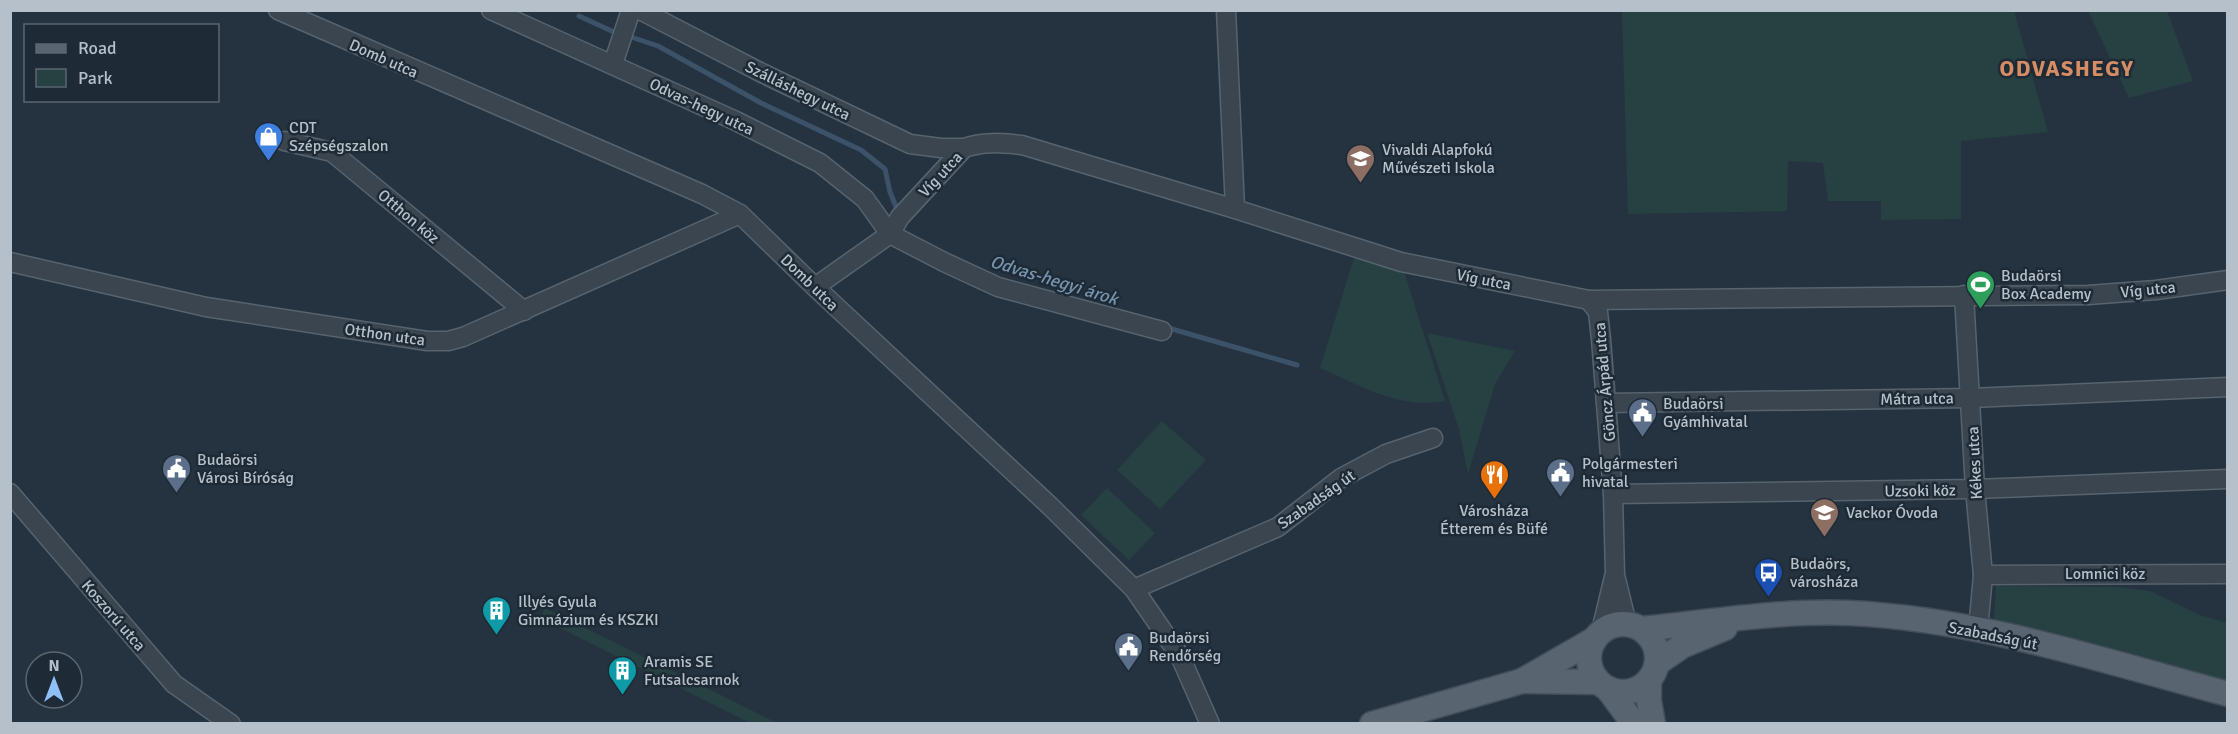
<svg xmlns="http://www.w3.org/2000/svg" width="2238" height="734" font-family="Signika,sans-serif">
	<style>
		.green { fill: #274041 }
		.lines { fill: none; stroke-linecap: round; stroke-linejoin: round }
		.stream { stroke: #3b5269; stroke-width: 5 }
		.minor-casing { stroke: #57636d; stroke-width: 21 }
		.major-casing { stroke: #434e59; stroke-width: 27 }
		.minor { stroke: #3a4550; stroke-width: 18 }
		.major { stroke: #586470; stroke-width: 24 }
		.labels { text-anchor: middle; stroke-width: 5; stroke-linejoin: round; paint-order: stroke }
		.street-label { font-size: 16px; fill: #b6c0ca; stroke: #1e2a35 }
		.poi-label { font-size: 16px; fill: #b6c0ca; stroke: #1e2a35; text-anchor: start }
		.water-label { font-size: 18px; font-style: italic; fill: #7693ad; stroke: #1e2a35 }
		.district-label { font-size: 22px; font-weight: bold; letter-spacing: 1.5px; fill: #d58d66; stroke: #1e2a35 }
	</style>
	<rect width="100%" height="100%" fill="#253340"/>
	<g class="green">
		<polygon points="1622,11 2014,11 2048,132 1961,141 1961,219 1881,220 1881,201 1828,201 1823,163 1788,161 1787,211 1628,214"/>
		<polygon points="2088,11 2167,11 2193,81 2129,98"/>
		<path d="M 1357,248 L 1401,262 L 1445,401 C 1401,410 1359,385 1320,368 Z"/>
		<polygon points="1427,333 1515,351 1495,384 1468,474 1459,429"/>
		<polygon points="1162,421 1206,460 1160,509 1117,470"/>
		<polygon points="1107,488 1155,533 1129,560 1081,515"/>
		<polygon points="1996,586 2119,587 2150,591 2200,615 2227,623 2227,684 2216,684 1994,619"/>
		<polygon points="545,608 775,722 774,723 750,723 540,618"/>
	</g>
	<g class="lines">
		<g class="stream">
			<polyline points="579,16 616,33"/>
			<polyline points="634,38 658,46 761,103 861,150 885,169 890,192 899,214"/>
			<polyline points="1165,327 1297,365"/>
		</g>
		<defs>
			<g id="minor">
				<polyline points="278,10 702,194 740,214 815,287 1050,506 1134,589 1180,656 1210,724"/>
				<polyline points="491,10 736,121 820,163 865,199 890,234 944,262 998,287 1162,331"/>
				<polyline points="640,10 762,73 910,144 941,148 964,148"/>
				<polyline points="1226,10 1235,209"/>
				<polyline points="613,64 631,10"/>
				<polyline points="284,141 332,152 524,311"/>
				<polyline points="10,262 206,307 427,341 448,341 463,337 740,214"/>
				<path d="M 815,287 L 890,234 L 900,217 L 964,148 C 983,141 1002,143 1022,145 L 1235,209 L 1401,262 L 1589,300 L 2088,295 L 2156,290 L 2228,280"/>
				<polyline points="1964,295 1975,489 1983,575 1978,630"/>
				<polyline points="1589,300 1598,312 1601,339 1613,494 1615,575 1627,624"/>
				<polyline points="1606,403 1971,398 2228,387"/>
				<polyline points="10,493 174,684 231,724"/>
				<polyline points="1613,494 1975,489 2228,479"/>
				<polyline points="1983,575 2228,574"/>
				<polyline points="1134,589 1278,527 1341,478 1386,454 1433,438"/>
				<polyline points="1601,631 1614,577"/>
			</g>
			<g id="major">
				<circle cx="1623" cy="658" r="34"/>
				<path d="M 1642,629 C 1711,622 1781,610 1850,613 C 1979,619 2104,661 2228,694"/>
				<polyline points="1657,663 1682,646 1725,628"/>
				<polyline points="1649,680 1649,701 1653,724"/>
				<polyline points="1522,681 1597,682"/>
				<polyline points="1608,689 1634,724"/>
				<polyline points="1372,724 1522,681 1595,639"/>
			</g>
		</defs>
		<use href="#minor" class="minor-casing"/>
		<use href="#major" class="major-casing"/>
		<use href="#minor" class="minor"/>
		<use href="#major" class="major"/>
	</g>
	<defs>
		<symbol id="shop-pin" viewBox="-11 -11 22 30"><path d="M0 17L-7.5 6A9.5 9.5 0 1 1 7.5 6Z" fill="#3f7fe0" stroke="#1e2a35"/><path d="M-5-2.5h2.3a2.7 3.5 0 0 1 5.4 0H5L5.5 6h-11ZM-1.5-2.5h3a1.5 2.3 0 0 0-3 0Z" fill="#fff"/></symbol>
		<symbol id="school-pin" viewBox="-11 -11 22 30"><path d="M0 17L-7.5 6A9.5 9.5 0 1 1 7.5 6Z" fill="#8d6e63" stroke="#1e2a35"/><path d="M0-5L7-2L0 1L-7-2ZM-4 1L0 2.5L4 1V4Q0 6-4 4Z" fill="#fff"/></symbol>
		<symbol id="stadium-pin" viewBox="-11 -11 22 30"><path d="M0 17L-7.5 6A9.5 9.5 0 1 1 7.5 6Z" fill="#2e9e5b" stroke="#1e2a35"/><path d="M0-5a6.5 5 0 1 0 0 10a6.5 5 0 1 0 0-10ZM-3.5-1.8h7v3.6h-7Z" fill="#fff"/></symbol>
		<symbol id="civic-pin" viewBox="-11 -11 22 30"><path d="M0 17L-7.5 6A9.5 9.5 0 1 1 7.5 6Z" fill="#5c6f8a" stroke="#1e2a35"/><path d="M-.6-6.5H3V-4.5H.6V-3L4-1V1h2V6H-6V1h2V-1L-.6-3ZM-1.2 2.5V6h2.4V2.5Z" fill="#fff"/></symbol>
		<symbol id="restaurant-pin" viewBox="-11 -11 22 30"><path d="M0 17L-7.5 6A9.5 9.5 0 1 1 7.5 6Z" fill="#e8710a" stroke="#1e2a35"/><path d="M-5-6h1v4h1v-4h1v4h1v-4h1v5L-1.5 .5V6h-2V.5L-5-1ZM5-6V6H3V1.5H1.5Q1.5-4 5-6Z" fill="#fff"/></symbol>
		<symbol id="bus-pin" viewBox="-11 -11 22 30"><path d="M0 17L-7.5 6A9.5 9.5 0 1 1 7.5 6Z" fill="#1a4fb4" stroke="#1e2a35"/><path d="M-5-6H5V4H4V6H2V4H-2V6H-4V4H-5ZM-3.5-4V0h7V-4ZM-3.5 1.2v1.5H-2V1.2ZM2 1.2v1.5H3.5V1.2Z" fill="#fff"/></symbol>
		<symbol id="building-pin" viewBox="-11 -11 22 30"><path d="M0 17L-7.5 6A9.5 9.5 0 1 1 7.5 6Z" fill="#0f9aa8" stroke="#1e2a35"/><path d="M-4-6H4V6H1V3H-1V6H-4ZM-2.5-4.3h1.7v1.8h-1.7ZM.8-4.3h1.7v1.8H.8ZM-2.5-1h1.7V.8h-1.7ZM.8-1h1.7V.8H.8Z" fill="#fff"/></symbol>
	</defs>
	<g fill-rule="evenodd">
		<use href="#shop-pin" x="252" y="120" width="33" height="45"/>
		<use href="#school-pin" x="1344" y="142" width="33" height="45"/>
		<use href="#stadium-pin" x="1964" y="268" width="33" height="45"/>
		<use href="#civic-pin" x="1626" y="396" width="33" height="45"/>
		<use href="#civic-pin" x="160" y="452" width="33" height="45"/>
		<use href="#civic-pin" x="1544" y="456" width="33" height="45"/>
		<use href="#restaurant-pin" x="1478" y="458" width="33" height="45"/>
		<use href="#school-pin" x="1808" y="496" width="33" height="45"/>
		<use href="#bus-pin" x="1752" y="556" width="33" height="45"/>
		<use href="#building-pin" x="480" y="594" width="33" height="45"/>
		<use href="#civic-pin" x="1112" y="630" width="33" height="45"/>
		<use href="#building-pin" x="606" y="654" width="33" height="45"/>
	</g>
	<g class="labels">
		<g class="street-label">
			<text transform="translate(384 58) rotate(24)" y="6">Domb utca</text>
			<text transform="translate(798 90) rotate(26)" y="6">Szálláshegy utca</text>
			<text transform="translate(702 106) rotate(25)" y="6">Odvas-hegy utca</text>
			<text transform="translate(940 174) rotate(-47)" y="6">Víg utca</text>
			<text transform="translate(409 216) rotate(40)" y="6">Otthon köz</text>
			<text transform="translate(1484 279) rotate(11)" y="6">Víg utca</text>
			<text transform="translate(810 282) rotate(44)" y="6">Domb utca</text>
			<text transform="translate(2148 289) rotate(-6)" y="6">Víg utca</text>
			<text transform="translate(385 334) rotate(8)" y="6">Otthon utca</text>
			<text transform="translate(1604 382) rotate(-95)" y="6">Göncz Árpád utca</text>
			<text transform="translate(1917 398) rotate(-1)" y="6">Mátra utca</text>
			<text transform="translate(1974 463) rotate(-93)" y="6">Kékes utca</text>
			<text transform="translate(1920 490) rotate(-1)" y="6">Uzsoki köz</text>
			<text transform="translate(1316 499) rotate(-35)" y="6">Szabadság út</text>
			<text x="2105" y="579">Lomnici köz</text>
			<text transform="translate(114 615) rotate(49)" y="6">Koszorú utca</text>
			<text transform="translate(1993 635) rotate(11)" y="6">Szabadság út</text>
		</g>
		<g class="poi-label">
			<text x="289" y="133">CDT<tspan x="289" dy="18">Szépségszalon</tspan></text>
			<text x="1382" y="155">Vivaldi Alapfokú<tspan x="1382" dy="18">Művészeti Iskola</tspan></text>
			<text x="2001" y="281">Budaörsi<tspan x="2001" dy="18">Box Academy</tspan></text>
			<text x="1663" y="409">Budaörsi<tspan x="1663" dy="18">Gyámhivatal</tspan></text>
			<text x="197" y="465">Budaörsi<tspan x="197" dy="18">Városi Bíróság</tspan></text>
			<text x="1582" y="469">Polgármesteri<tspan x="1582" dy="18">hivatal</tspan></text>
			<text x="1494" y="516" text-anchor="middle">Városháza<tspan x="1494" dy="18">Étterem és Büfé</tspan></text>
			<text x="1846" y="518">Vackor Óvoda</text>
			<text x="1790" y="569">Budaörs,<tspan x="1790" dy="18">városháza</tspan></text>
			<text x="518" y="607">Illyés Gyula<tspan x="518" dy="18">Gimnázium és KSZKI</tspan></text>
			<text x="1149" y="643">Budaörsi<tspan x="1149" dy="18">Rendőrség</tspan></text>
			<text x="644" y="667">Aramis SE<tspan x="644" dy="18">Futsalcsarnok</tspan></text>
		</g>
		<g class="water-label">
			<text transform="translate(1054 280) rotate(17)" y="6">Odvas-hegyi árok</text>
		</g>
		<g class="district-label">
			<text x="2067" y="76">ODVASHEGY</text>
		</g>
	</g>
	<rect width="2238" height="734" fill="none" stroke="#b6c0ca" stroke-width="24"/>
	<rect x="24" y="24" width="195" height="78" fill="#1e2a35" stroke="#5b6671" stroke-width="1.5"/>
	<rect x="36" y="44" width="30" height="9" fill="#586470" stroke="#5b6671" stroke-width="1.5"/>
	<text x="78" y="54" font-size="18" fill="#b6c0ca">Road</text>
	<rect x="36" y="69" width="30" height="18" fill="#274041" stroke="#5b6671" stroke-width="1.5"/>
	<text x="78" y="84" font-size="18" fill="#b6c0ca">Park</text>
	<g transform="translate(54 680)"><circle r="28" fill="#1e2a35" stroke="#5b6671" stroke-width="1.5"/>
	<path d="M0-4.5L10 22L0 15L-10 22Z" fill="#8ec0f7"/>
	<text y="-9" font-size="16" font-weight="bold" text-anchor="middle" fill="#b6c0ca">N</text>
	</g>
</svg>
